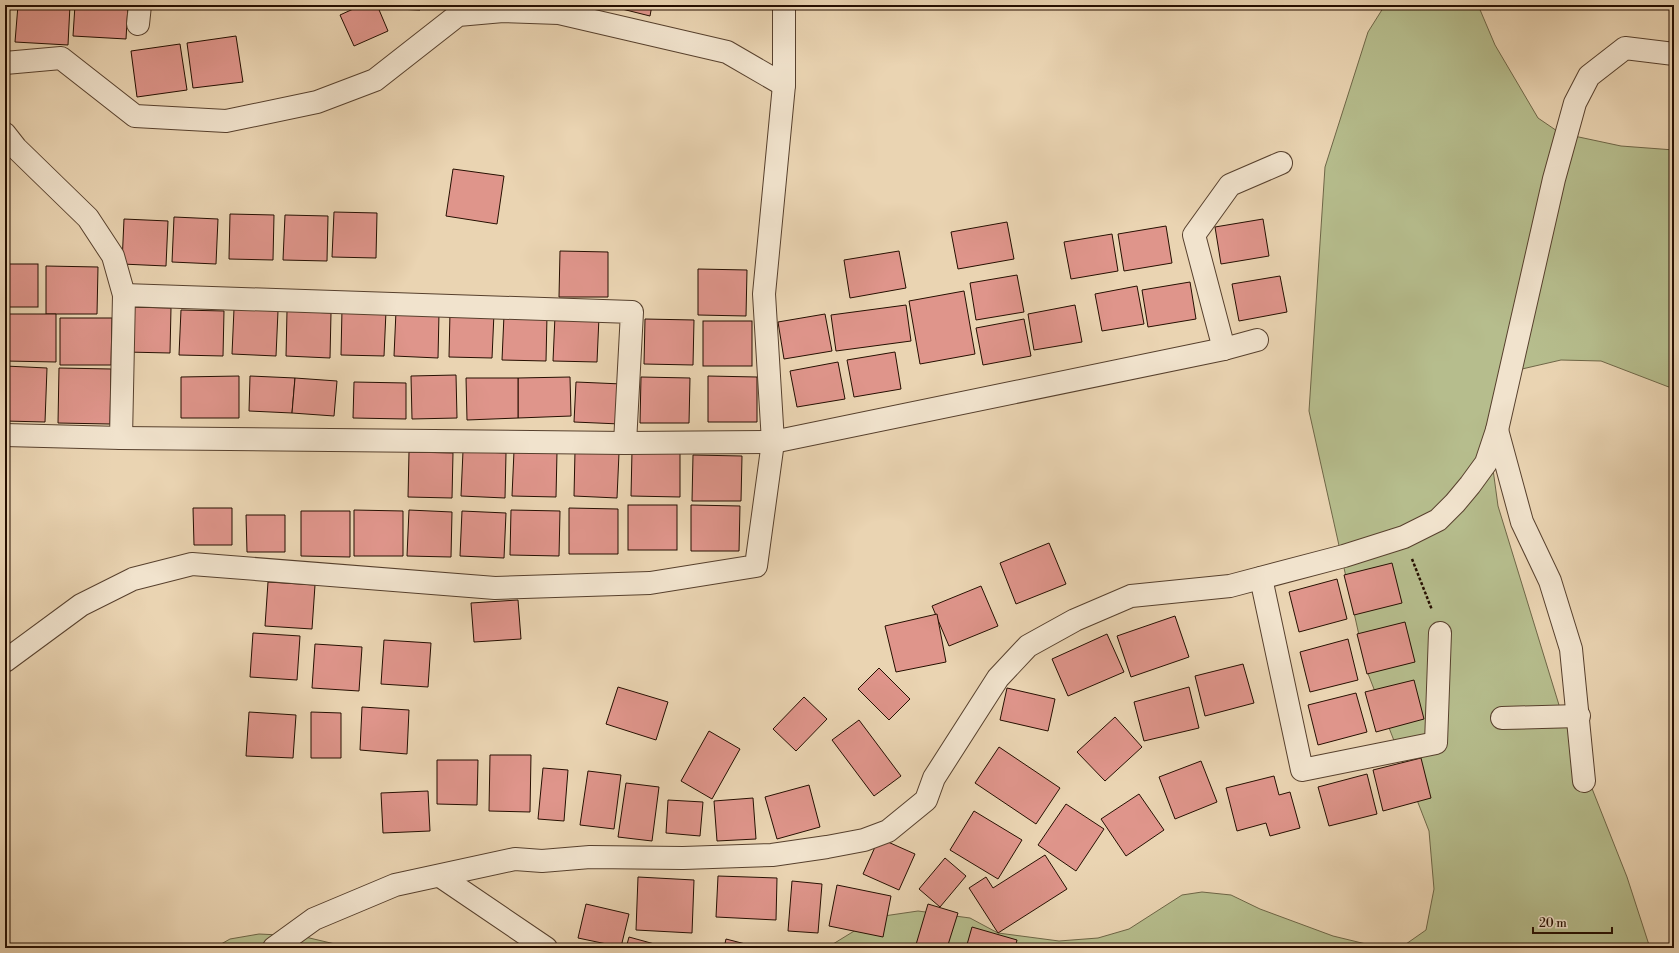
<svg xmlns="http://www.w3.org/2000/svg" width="1679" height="953" font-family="'Libre Bodoni',serif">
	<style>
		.green { fill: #b6bd8d; stroke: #6e6647 }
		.building { fill: #df958b; stroke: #260f01 }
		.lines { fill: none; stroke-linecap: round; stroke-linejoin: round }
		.minor-casing { stroke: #57402d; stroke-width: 24 }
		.path { stroke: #260f01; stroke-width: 2.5; stroke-dasharray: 3 2; stroke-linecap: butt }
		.minor { stroke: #f1e3cd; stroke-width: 22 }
	</style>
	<rect width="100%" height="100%" fill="#ead4b2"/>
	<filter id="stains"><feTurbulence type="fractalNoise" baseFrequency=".005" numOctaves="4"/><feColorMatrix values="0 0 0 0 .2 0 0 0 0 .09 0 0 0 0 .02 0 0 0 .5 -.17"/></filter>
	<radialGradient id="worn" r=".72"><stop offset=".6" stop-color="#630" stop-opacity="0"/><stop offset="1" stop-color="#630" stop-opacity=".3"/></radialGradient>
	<g class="green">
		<polygon points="1385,5 1478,5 1495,45 1538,118 1560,133 1621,146 1674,150 1674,389 1601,361 1561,360 1522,369 1501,397 1489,440 1498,506 1559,705 1627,877 1650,948 829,948 833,944 877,917 918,911 970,918 998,933 1059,941 1098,938 1129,929 1182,895 1202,892 1231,895 1260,909 1333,936 1366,944 1406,944 1426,930 1434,889 1429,831 1367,671 1309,411 1325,167 1368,32"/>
		<polygon points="259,934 301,936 352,948 214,948 230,939"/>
	</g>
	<g class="building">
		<polygon points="18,5 70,5 68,45 15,42"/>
		<polygon points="75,5 128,5 126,39 73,36"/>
		<polygon points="362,5 377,5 388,31 354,46 340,15"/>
		<polygon points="396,5 420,5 420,10 395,9"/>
		<polygon points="606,5 652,5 650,16"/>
		<polygon points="236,36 243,82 193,88 187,43"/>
		<polygon points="180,44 187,90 137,97 131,51"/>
		<polygon points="453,169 504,176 497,224 446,216"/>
		<polygon points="334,212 377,213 376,258 332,257"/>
		<polygon points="230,214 274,215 273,260 229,259"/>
		<polygon points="285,215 328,216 327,261 283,260"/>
		<polygon points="174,217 218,219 216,264 172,262"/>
		<polygon points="124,219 168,221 166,266 122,264"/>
		<polygon points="1263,219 1269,256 1221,264 1215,227"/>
		<polygon points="1007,222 1014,259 958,269 951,232"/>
		<polygon points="1166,226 1172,263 1124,271 1118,234"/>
		<polygon points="1112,234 1118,271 1071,279 1064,242"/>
		<polygon points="560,251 608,252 608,297 559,297"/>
		<polygon points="899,251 906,288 850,298 844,260"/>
		<rect x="5" y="264" width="33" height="43"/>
		<polygon points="46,266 98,267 97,314 46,314"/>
		<polygon points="698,269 747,270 746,316 698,315"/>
		<polygon points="1017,275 1024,312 976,320 970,283"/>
		<polygon points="1280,276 1287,312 1239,321 1232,284"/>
		<polygon points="1190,282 1196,319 1148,327 1142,290"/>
		<polygon points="1137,286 1144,324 1102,331 1095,294"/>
		<polygon points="964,291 975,354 920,364 909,301"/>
		<polygon points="906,305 911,341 836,351 831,315"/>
		<polygon points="1075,305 1082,342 1034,350 1028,314"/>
		<polygon points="128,307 171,308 170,353 126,352"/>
		<polygon points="234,309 278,311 276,356 232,354"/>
		<polygon points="342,309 386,311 384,356 341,355"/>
		<polygon points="181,310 224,311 223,356 179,355"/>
		<polygon points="287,311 331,313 330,358 286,356"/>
		<polygon points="396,311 439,313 438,358 394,356"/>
		<polygon points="450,312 494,313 492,358 449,357"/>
		<polygon points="5,314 56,314 56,362 5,361"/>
		<polygon points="825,314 832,351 784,359 778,322"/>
		<polygon points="504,315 547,316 546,361 502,360"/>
		<polygon points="555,316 599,317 597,362 553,361"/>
		<polygon points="60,318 112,318 111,365 60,365"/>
		<polygon points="645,319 694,320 693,365 644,364"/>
		<polygon points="1024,319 1031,356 983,365 976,328"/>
		<rect x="703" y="321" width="49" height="45"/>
		<polygon points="895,352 901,389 854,397 847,360"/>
		<polygon points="838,362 845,399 797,407 790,371"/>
		<polygon points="5,366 47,368 45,422 5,421"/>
		<polygon points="59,368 111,369 110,424 58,423"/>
		<polygon points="456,375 457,418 412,419 411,376"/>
		<polygon points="239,376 239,418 181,418 181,377"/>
		<polygon points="250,376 295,378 292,413 249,411"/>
		<polygon points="708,376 757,377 757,422 708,422"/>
		<polygon points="570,377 571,416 518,418 518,378"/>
		<polygon points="641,377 690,378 689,423 640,423"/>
		<polygon points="295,378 337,381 334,416 292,413"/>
		<polygon points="466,378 518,378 518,418 467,420"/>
		<polygon points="354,382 406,383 406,419 353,418"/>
		<polygon points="576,382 622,384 620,424 574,422"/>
		<polygon points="463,451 506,453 505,498 461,496"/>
		<polygon points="514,451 557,452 556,497 512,496"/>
		<polygon points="575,451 619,453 617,498 574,496"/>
		<polygon points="632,451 680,452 680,497 631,496"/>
		<polygon points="409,452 453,453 452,498 408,497"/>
		<polygon points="693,455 742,456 741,501 692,501"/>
		<rect x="628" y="505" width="49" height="45"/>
		<polygon points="691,505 740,506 739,551 691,551"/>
		<polygon points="193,508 232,508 232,545 194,545"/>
		<polygon points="569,508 618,509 618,554 569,554"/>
		<polygon points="354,510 403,511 403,556 354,556"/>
		<polygon points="409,510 452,512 451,557 407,556"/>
		<polygon points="511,510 560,511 559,556 510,555"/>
		<polygon points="301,511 350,511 350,557 301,556"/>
		<polygon points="462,511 506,513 504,558 460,556"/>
		<polygon points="246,515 285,515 285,552 247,552"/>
		<polygon points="1049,543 1066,584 1016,604 1000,563"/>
		<polygon points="1392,563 1402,603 1354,615 1344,575"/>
		<polygon points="1337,579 1347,619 1299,632 1289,592"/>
		<polygon points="268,582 315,585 312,629 265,626"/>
		<polygon points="981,586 998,626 949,646 932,606"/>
		<polygon points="518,600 521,639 474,642 471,603"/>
		<polygon points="937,614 946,662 896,672 885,626"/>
		<polygon points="1175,616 1189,657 1131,677 1117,636"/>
		<polygon points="1405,622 1415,662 1367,674 1357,634"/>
		<polygon points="253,633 300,636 297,680 250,677"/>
		<polygon points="1107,634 1124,672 1068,696 1052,659"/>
		<polygon points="1348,639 1358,680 1310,692 1300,652"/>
		<polygon points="384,640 431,643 428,687 381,684"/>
		<polygon points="315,644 362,647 359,691 312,688"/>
		<polygon points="1243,664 1254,703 1205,716 1195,676"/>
		<polygon points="879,668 910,699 889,720 858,689"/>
		<polygon points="1414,680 1424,719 1376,732 1365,692"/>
		<polygon points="618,687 668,702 656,740 606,724"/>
		<polygon points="1189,687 1199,728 1144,741 1134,702"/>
		<polygon points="1007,688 1055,699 1048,731 1000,720"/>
		<polygon points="1356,693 1367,732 1318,745 1308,705"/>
		<polygon points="804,697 827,719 796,751 773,729"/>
		<polygon points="362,707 409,710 407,754 360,750"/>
		<polygon points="249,712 296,715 293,758 246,756"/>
		<polygon points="311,712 341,713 341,758 311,758"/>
		<polygon points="1115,717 1142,747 1105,781 1077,752"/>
		<polygon points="859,720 901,776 874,796 832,740"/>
		<polygon points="709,731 740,749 712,799 681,781"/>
		<polygon points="999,747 1060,788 1036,824 975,783"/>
		<polygon points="490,755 531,755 530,812 489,811"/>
		<polygon points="1421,758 1431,798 1383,811 1373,770"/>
		<polygon points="437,760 478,760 477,805 437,804"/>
		<polygon points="1201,761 1217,802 1175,819 1159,777"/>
		<polygon points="543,768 568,770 564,821 538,819"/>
		<polygon points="588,771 621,775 614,829 580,825"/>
		<polygon points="1367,774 1377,814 1329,826 1318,787"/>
		<polygon points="1274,776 1279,795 1290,792 1300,828 1270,836 1266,823 1237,831 1226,788"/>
		<polygon points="626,783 659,787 652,841 618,837"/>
		<polygon points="809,785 820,827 777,839 765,797"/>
		<polygon points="428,791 430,831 383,833 381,793"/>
		<polygon points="1139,794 1164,830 1126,856 1101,819"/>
		<polygon points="753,798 756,839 717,841 714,801"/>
		<polygon points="668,800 703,802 700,836 666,833"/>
		<polygon points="1066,804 1104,829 1076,871 1038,845"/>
		<polygon points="974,811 1022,840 998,879 950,850"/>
		<polygon points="879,838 915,854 899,890 863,874"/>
		<polygon points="1045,855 1067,889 998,933 969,888 986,877 993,888"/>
		<polygon points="945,858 966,876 940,907 919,889"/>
		<polygon points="718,876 777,878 776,920 716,917"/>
		<polygon points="638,877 694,880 692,933 636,930"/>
		<polygon points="792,881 822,884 818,933 788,931"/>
		<polygon points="837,885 891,896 883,937 829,926"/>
		<polygon points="586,904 629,914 621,947 578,938"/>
		<polygon points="928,904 958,913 947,948 915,948"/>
		<polygon points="972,927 1017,940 1015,948 966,948"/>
		<polygon points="629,937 669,948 626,948"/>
		<polygon points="726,939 761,948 724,948"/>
	</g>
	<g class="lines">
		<defs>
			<g id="minor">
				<polyline points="138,24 140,5"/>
				<polyline points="5,63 61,58 135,116 226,121 317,102 375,80 458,15 503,11 559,13 727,52 784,85"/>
				<polyline points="5,134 16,148 88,218 113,256 124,295"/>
				<polyline points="1224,349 1194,235 1230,185 1281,163"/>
				<polyline points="1497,430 1522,522 1550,581 1571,649 1584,781"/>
				<polyline points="5,435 121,438 625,443 773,442 1224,349 1257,340"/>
				<polyline points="121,438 124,295 632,312 625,443"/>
				<polyline points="1261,578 1302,770 1436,743 1440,633"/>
				<polyline points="5,661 81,605 133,579 192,564 495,588 650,583 756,566 773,442 764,294 784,85 784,5"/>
				<polyline points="1502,718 1579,716"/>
				<polyline points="440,876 546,948"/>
				<polyline points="274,948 314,919 395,885 515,859 542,861 590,857 683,858 772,855 827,847 864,840 888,831 926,800 934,778 998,678 1028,646 1075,620 1131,596 1230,586 1344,556 1404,537 1438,520 1455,503 1470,485 1486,463 1497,430 1554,179 1575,103 1589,76 1625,48 1674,54"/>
			</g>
		</defs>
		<use href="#minor" class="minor-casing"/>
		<polyline class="path" points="1412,559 1432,610"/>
		<use href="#minor" class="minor"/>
	</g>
	<rect width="1679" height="953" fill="none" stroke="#ead4b2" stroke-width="20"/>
	<rect x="6" y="6" width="1667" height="941" fill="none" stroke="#260f01" stroke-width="2"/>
	<rect x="10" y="10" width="1659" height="933" fill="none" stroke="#260f01"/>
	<path d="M1533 927v6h79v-6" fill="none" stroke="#260f01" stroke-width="2"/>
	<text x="1539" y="927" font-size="12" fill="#260f01" stroke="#f1e3cd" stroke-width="3" paint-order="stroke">20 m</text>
	<rect width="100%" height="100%" filter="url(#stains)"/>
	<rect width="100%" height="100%" fill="url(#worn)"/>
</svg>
